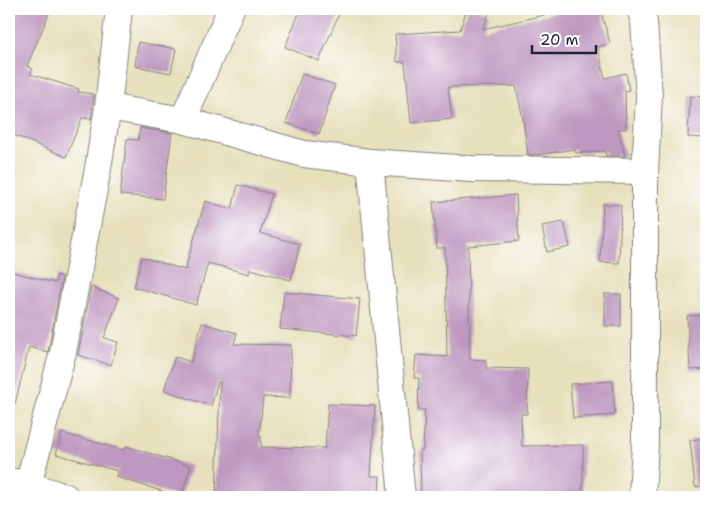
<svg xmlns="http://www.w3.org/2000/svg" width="715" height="506" font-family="'Shantell Sans',sans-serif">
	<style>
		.building { fill: #be98c0 }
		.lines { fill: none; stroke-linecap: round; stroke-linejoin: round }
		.minor-casing { stroke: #84817c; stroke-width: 28 }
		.minor { stroke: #fff; stroke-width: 26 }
	</style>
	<rect width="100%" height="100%" fill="#fff"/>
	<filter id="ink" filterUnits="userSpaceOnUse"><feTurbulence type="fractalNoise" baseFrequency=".02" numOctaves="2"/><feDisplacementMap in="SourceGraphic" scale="10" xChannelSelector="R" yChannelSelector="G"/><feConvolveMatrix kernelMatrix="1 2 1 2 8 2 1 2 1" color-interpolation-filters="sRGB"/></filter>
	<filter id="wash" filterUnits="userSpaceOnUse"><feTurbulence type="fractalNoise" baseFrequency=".0096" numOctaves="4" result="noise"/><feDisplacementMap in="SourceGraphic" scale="20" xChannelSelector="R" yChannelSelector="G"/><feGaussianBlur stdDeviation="1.12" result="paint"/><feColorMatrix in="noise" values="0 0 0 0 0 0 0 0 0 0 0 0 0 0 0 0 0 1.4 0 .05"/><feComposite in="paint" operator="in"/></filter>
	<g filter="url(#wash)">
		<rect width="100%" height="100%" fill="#e7e0bc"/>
		<g id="blocks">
			<g class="building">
				<polygon points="9,9 51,9 27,66 33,69 30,74 79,89 78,92 94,94 91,119 82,118 66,157 9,133"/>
				<polygon points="301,9 341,9 319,61 285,47"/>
				<polygon points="467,9 477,9 489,13 483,29 570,9 572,9 573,13 588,9 600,9 610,43 598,47 605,78 626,73 629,90 625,91 626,129 618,129 625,156 606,156 605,151 576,153 575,149 536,155 528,155 523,119 516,86 448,87 452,119 411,123 405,62 397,62 395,34 460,30"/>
				<polygon points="138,42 176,49 171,73 135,66"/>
				<polygon points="302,74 335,85 319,134 286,123"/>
				<polygon points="690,96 706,97 704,138 688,137"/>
				<polygon points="140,128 172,133 163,199 120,195 127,139 138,140"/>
				<polygon points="238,185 272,194 260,233 300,244 291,280 250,269 249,274 208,263 196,305 134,287 142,257 185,270 205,201 232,209"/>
				<polygon points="516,195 519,241 468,246 470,359 486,360 486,368 528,369 527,414 521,414 522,446 583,445 583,497 421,497 420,450 423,450 425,410 418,410 419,378 414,378 416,355 447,357 445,248 437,248 433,202"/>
				<polygon points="603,204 621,205 619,263 600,262"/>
				<polygon points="564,222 570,247 547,252 542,226"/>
				<polygon points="9,271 55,283 57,275 62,277 48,352 29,347 15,404 9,403"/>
				<polygon points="91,287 119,298 104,338 118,342 111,365 78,355"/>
				<polygon points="284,292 360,299 356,336 280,329"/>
				<rect x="605" y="294" width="16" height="32"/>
				<polygon points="706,315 706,369 690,370 687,316"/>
				<polygon points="202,323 237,333 234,344 291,345 290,398 263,397 259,436 261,436 261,447 325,448 328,404 375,406 371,476 380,476 379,497 216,497 220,382 218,382 211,406 164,390 175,357 191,362"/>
				<polygon points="613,381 615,415 573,418 570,384"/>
				<polygon points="62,433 124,450 126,446 191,466 181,497 116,477 118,471 56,454"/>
				<polygon points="706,438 706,486 695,487 690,440"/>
			</g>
		</g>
	</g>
	<g filter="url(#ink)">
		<use href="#blocks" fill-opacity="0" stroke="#84817c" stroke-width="1"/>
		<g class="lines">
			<defs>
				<g id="minor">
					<polyline points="640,9 644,22 649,96 645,171 645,444 642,497"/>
					<polyline points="108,107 183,120 304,154 370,162 471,169 645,171"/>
					<polyline points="183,120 231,9"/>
					<polyline points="370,162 402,497"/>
					<polyline points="9,481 28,485 66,497"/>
					<polyline points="28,485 63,352 98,168 108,107 119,9"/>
				</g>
			</defs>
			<use href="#minor" class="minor-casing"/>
			<use href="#minor" class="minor"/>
		</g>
	</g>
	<rect width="715" height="506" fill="none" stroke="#fff" stroke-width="30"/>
	<path d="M532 45v8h64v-8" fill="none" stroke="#22223b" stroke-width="2.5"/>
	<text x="540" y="45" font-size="15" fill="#22223b" stroke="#ffffff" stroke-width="4" paint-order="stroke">20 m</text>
</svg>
